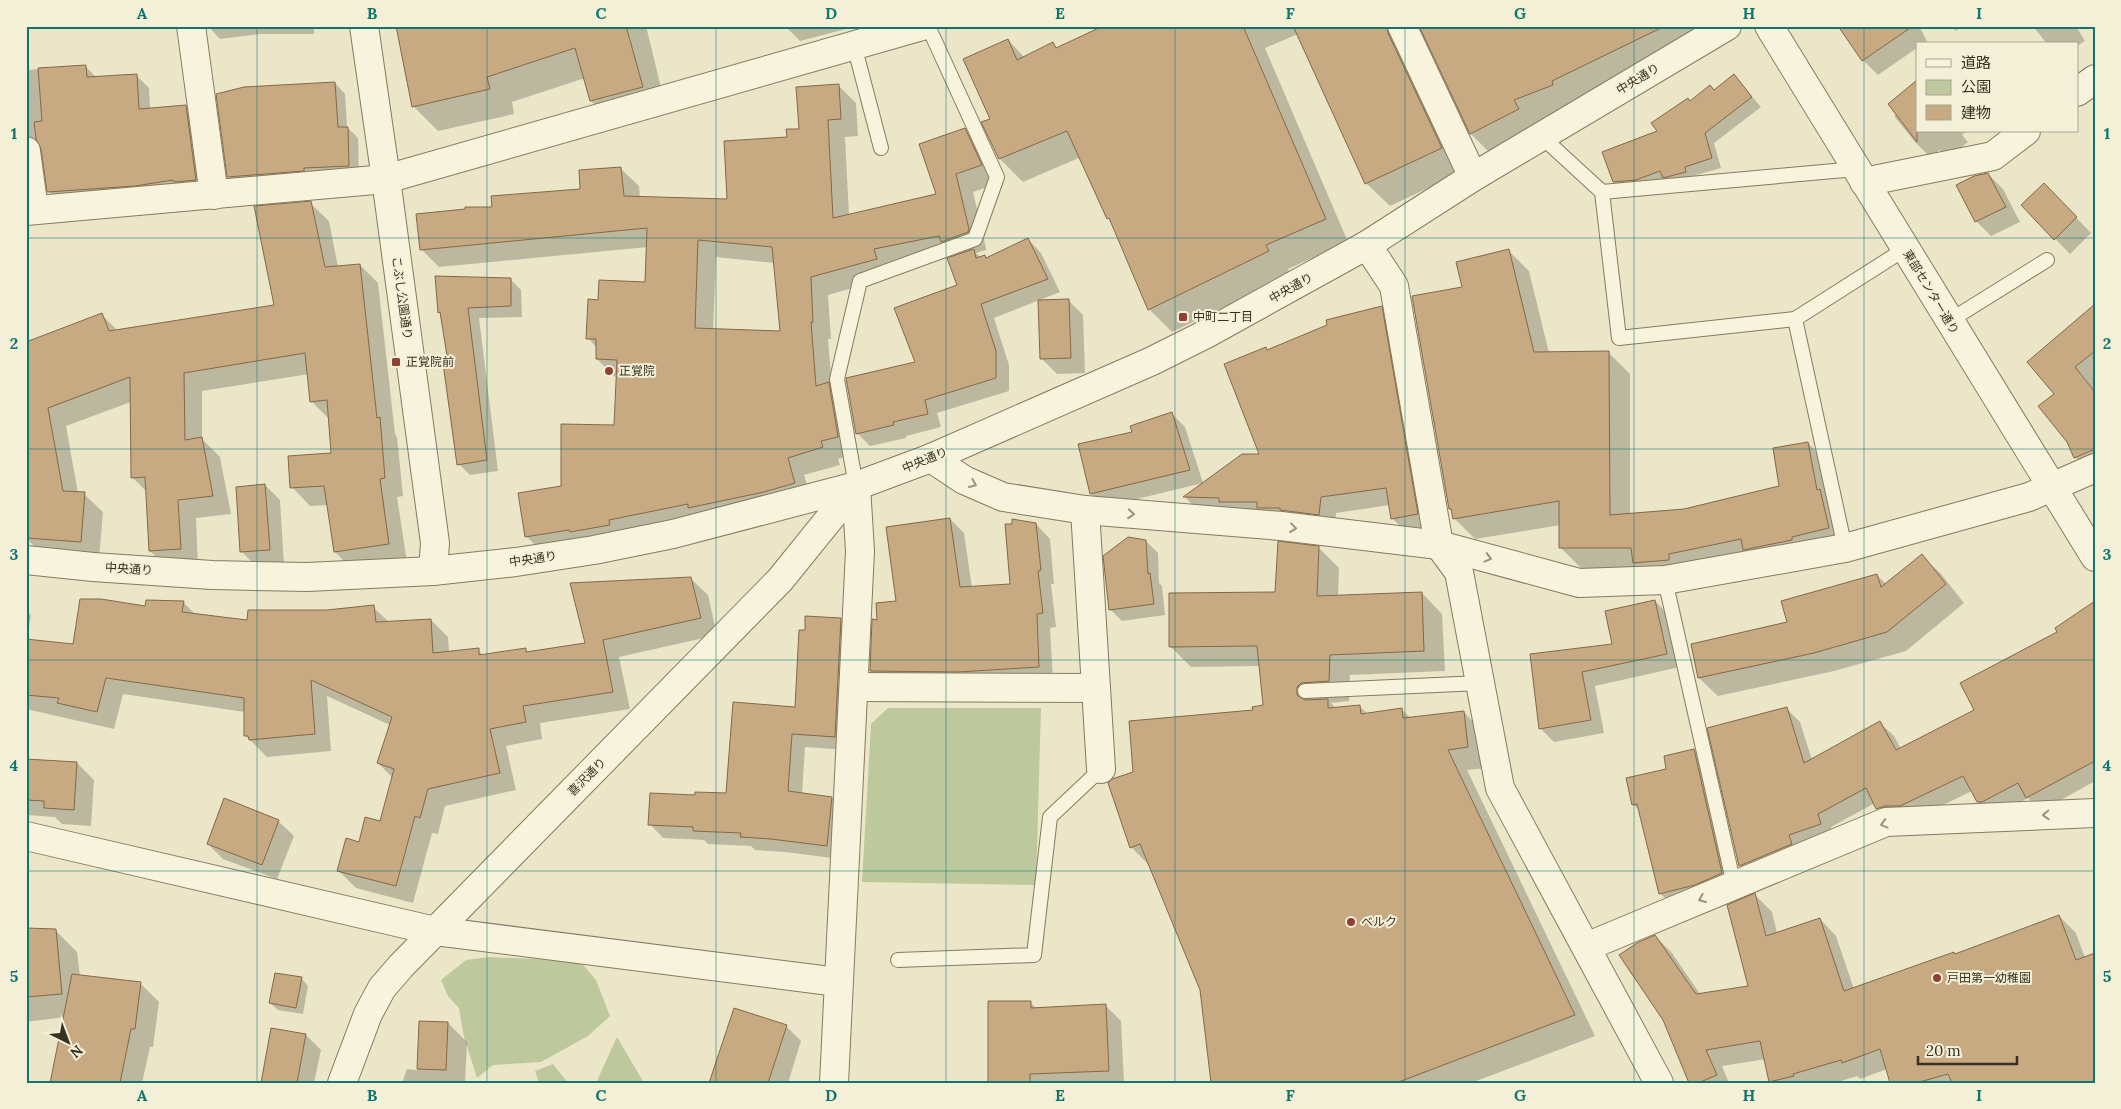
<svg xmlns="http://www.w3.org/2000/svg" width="2121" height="1109" font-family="Lora,'Noto Sans JP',serif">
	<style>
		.green { fill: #bdc99d }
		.shadow { fill: #0003; fill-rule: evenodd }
		.building { fill: #c7a982; stroke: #846846; fill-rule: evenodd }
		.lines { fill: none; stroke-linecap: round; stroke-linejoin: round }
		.service-casing { stroke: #877a5f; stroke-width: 16 }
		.minor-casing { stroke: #877a5f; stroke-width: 30 }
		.tertiary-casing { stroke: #877a5f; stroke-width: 30 }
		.service { stroke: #f7f3dc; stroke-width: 14 }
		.minor { stroke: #f7f3dc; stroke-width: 28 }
		.tertiary { stroke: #f7f3dc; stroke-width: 28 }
		.oneway { stroke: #98927e }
		.grid { fill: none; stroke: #0f766e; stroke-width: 1; stroke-opacity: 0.55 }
		.poi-dot { fill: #914133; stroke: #f4f0d8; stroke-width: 2 }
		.labels { text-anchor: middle; stroke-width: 4; stroke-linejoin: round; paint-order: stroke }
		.street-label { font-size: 12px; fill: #383021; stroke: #f4f0d8 }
		.poi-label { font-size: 12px; fill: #383021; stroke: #f4f0d8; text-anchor: start }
		.neatline { fill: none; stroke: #0f766e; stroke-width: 2 }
		.grid-label { font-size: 16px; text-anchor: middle; font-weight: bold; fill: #0f766e }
	</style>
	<rect width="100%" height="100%" fill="#ece6c9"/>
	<g class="green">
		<polygon points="888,708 1041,708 1036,885 862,882 871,724"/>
		<polygon points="489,957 580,961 596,980 610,1016 588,1036 541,1062 493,1065 477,1078 464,1037 459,1008 448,996 441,980 466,960"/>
		<polygon points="617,1037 644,1083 596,1083"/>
		<polygon points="553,1064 568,1083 539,1083 535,1071"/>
	</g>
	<g class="shadow">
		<polygon points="208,26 314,26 314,34 261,34 220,39"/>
		<polygon points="504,26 646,26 667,112 616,126 591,101 585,78 512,102 514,114 438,131 413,106"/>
		<polygon points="785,26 850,26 850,28 800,41"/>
		<polygon points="1106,26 1698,26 1691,39 1494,157 1471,134 1424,34 1418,35 1464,171 1390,206 1366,183 1298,34 1265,48 1348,242 1288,269 1291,275 1172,332 1149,309 1113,222 1108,218 1081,157 1023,182 1000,159 991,120 1008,40 1025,58 1053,44 1058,49"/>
		<polygon points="1840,26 1919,26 1927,41 1917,44 1917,48 1878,75 1863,60"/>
		<polygon points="1951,26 1963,26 1956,31"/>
		<polygon points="2033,26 2076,26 2085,41 2077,46 2077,44 2047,44"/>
		<polygon points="85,66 97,78 136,75 149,88 150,109 185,106 198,119 208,193 61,204 49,192 43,149 38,148 26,155 26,70"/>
		<polygon points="1734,76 1761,107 1714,143 1721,168 1693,176 1695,181 1624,191 1614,182 1659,132"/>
		<polygon points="1917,82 1917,131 1967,131 1962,135 1968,142 1948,158 1940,150 1930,157 1915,142 1894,116 1897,114 1889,104"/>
		<polygon points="335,83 345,94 347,127 358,138 359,176 239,187 229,177"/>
		<path d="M 838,85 L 856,103 L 858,136 L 845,137 L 849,215 L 938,194 L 964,129 L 982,147 L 999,183 L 973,192 L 986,248 L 986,250 L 976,253 L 981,258 L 985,256 L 987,259 L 1028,239 L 1041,253 L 1060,292 L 994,318 L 1009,365 L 1009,391 L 937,413 L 941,427 L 906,436 L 906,438 L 870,446 L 857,433 L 917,363 L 958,285 L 957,256 L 955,254 L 891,267 L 894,276 L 828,295 L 831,339 L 828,339 L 832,387 L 856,455 L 838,459 L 840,465 L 804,475 L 812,501 L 544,554 L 526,536 L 563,487 L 616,426 L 618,377 L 615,377 L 597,359 L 597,348 L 588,338 L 599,301 L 646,283 L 648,247 L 439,267 L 421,249 L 493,208 L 581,190 L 621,169 L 639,186 L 640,198 L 728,200 L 788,138 L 800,130 ZM 716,257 L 775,263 L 782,332 L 713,330 Z"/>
		<polygon points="1988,174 2003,189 2020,222 1991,236 1976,221 1958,185"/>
		<polygon points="2044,185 2091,233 2070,254 2023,206"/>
		<polygon points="310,203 329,221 338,267 360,265 378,283 395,434 397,437 403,496 397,497 407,562 353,570 335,552 328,505 310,506 292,487 333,454 330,420 312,402 309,374 202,391 202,439 220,457 231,514 196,518 198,567 168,569 150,551 147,492 132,477 131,402 66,426 78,493 84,494 103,512 99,559 44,556 26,538 26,343 102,315 118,331 275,306"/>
		<polygon points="1508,250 1529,271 1549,353 1609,353 1630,374 1630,514 1684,510 1781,487 1808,443 1829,464 1850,549 1812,558 1639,568 1582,569 1561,548 1561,525 1475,539 1454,518 1453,512 1450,509 1463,288"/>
		<polygon points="510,279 521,290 522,317 479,318 498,471 470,475 459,464 450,363 442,315 439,312"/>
		<polygon points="1068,300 1083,315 1085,373 1057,374 1042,359"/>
		<polygon points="2095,306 2095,474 2092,475 2075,457 2056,394"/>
		<polygon points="1381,307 1397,323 1433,530 1408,534 1392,518 1390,505 1336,513 1335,530 1200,513 1185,497 1242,455 1261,455 1266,349 1268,351"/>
		<polygon points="1172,414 1185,427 1203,483 1104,507 1091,494"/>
		<polygon points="265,485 280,500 284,565 256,566 241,551"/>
		<polygon points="950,519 964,533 972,588 1011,585 1036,524 1050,539 1054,584 1051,584 1056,627 1050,628 1053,681 885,685 871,671 879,621 897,603"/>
		<polygon points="1146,541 1158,553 1159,583 1162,586 1165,615 1122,621 1110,609"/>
		<polygon points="1319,548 1339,568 1338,596 1422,593 1442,614 1445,671 1350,675 1349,701 1331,703 1336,709 1359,706 1368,714 1402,710 1411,718 1464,712 1484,733 1488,768 1467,770 1595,1036 1471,1083 1212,1083 1201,990 1151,867 1131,847 1134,773 1264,706 1260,666 1191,667 1170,646 1276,593"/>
		<polygon points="1922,556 1941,574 1964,603 1906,651 1834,671 1718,696 1699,678 1788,623 1877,575 1887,585"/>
		<polygon points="690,578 708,595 717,635 619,657 630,709 540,723 542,739 506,746 516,790 445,806 438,834 432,833 413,903 356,888 339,871 360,843 381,823 393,778 378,763 390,725 327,696 331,751 267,757 245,735 245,712 123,694 114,729 26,709 26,610 31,615 27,640 74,645 146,608 184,603 196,615 248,622 373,607 389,622 431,620 448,637 449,652 478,650 484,656 525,649 529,653 587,644"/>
		<polygon points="1655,601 1669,615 1680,667 1595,686 1604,733 1554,742 1541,729 1532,656 1613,645"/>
		<polygon points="2095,615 2095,781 2041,811 2028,798 1996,815 1991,816 1978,802 1972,791 1914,819 1891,822 1875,803 1831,827 1834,837 1753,879 1740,866 1709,729 1786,708 1800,722 1812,760 1880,723 1894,736 1901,749 1976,711"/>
		<polygon points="841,619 854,632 848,750 805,747 802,794 832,798 845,812 840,859 785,852 755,850 751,846 708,844 704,840 663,838 650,824 696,797 728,794 796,709 806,631"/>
		<polygon points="1694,750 1707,763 1734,886 1673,906 1660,893 1640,811 1633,804 1668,770"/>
		<polygon points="26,760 77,763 94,780 91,826 62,824 55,817 26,815"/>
		<polygon points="278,821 294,836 277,879 223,859 208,844"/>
		<polygon points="1755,895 1772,912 1777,933 1820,919 1836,936 1854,989 1955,955 2059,916 2076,933 2085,958 2095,1083 1891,1083 1887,1069 1860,1079 1857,1076 1835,1083 1772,1083 1766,1059 1722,1066 1729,1083 1691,1083 1655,936 1672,953 1700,994 1750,987"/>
		<polygon points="26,929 55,930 77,952 80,976 140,983 159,1002 153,1047 150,1047 142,1083 51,1083 65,1017 26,1022"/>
		<polygon points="301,978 308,986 303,1014 278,1010 270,1003"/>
		<polygon points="1030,1002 1037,1009 1105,1005 1121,1021 1124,1083 989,1083"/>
		<polygon points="421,1022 448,1023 467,1042 465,1083 402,1083 407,1069 418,1070"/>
		<polygon points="786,1026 801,1041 788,1083 716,1083"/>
		<polygon points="306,1035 321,1050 314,1083 262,1083"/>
	</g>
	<g class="building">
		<polygon points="396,26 626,26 643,87 590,101 575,48 487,77 490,89 412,107"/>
		<polygon points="1103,26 1243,26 1326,219 1266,245 1269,251 1148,310 1109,218 1107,219 1067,131 999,159 981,122 990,119 963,59 1008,39 1017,60 1053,42 1056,48"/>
		<polygon points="1293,26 1387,26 1388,33 1442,148 1365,184"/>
		<polygon points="1419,26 1665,26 1552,81 1553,85 1514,100 1519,109 1470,134"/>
		<polygon points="1838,26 1913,26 1862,61"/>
		<polygon points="86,65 87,77 137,74 139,109 186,105 196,180 174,182 173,180 135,186 47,192 41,149 36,139 34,122 42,121 38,68"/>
		<polygon points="1734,74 1752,97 1705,133 1712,158 1685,167 1686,172 1663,178 1660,171 1636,180 1613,182 1602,152 1657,131 1651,123 1688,98 1690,101 1710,85 1714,90"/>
		<polygon points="1917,80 1917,142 1888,104"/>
		<polygon points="335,82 338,127 348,127 349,166 304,168 304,171 227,177 216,94 244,87"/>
		<path d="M 839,84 L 841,119 L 828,120 L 833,218 L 936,194 L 919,144 L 965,128 L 982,165 L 956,174 L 969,229 L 968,232 L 941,242 L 939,236 L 874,249 L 877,259 L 811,277 L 813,322 L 811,322 L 816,386 L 829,382 L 838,437 L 821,441 L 823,447 L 788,458 L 795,483 L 764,492 L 688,508 L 688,504 L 609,520 L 610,525 L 570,532 L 569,530 L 525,537 L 518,493 L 561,486 L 561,424 L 614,425 L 617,360 L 596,359 L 596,339 L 586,339 L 588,299 L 598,300 L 599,280 L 645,282 L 647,228 L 420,250 L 416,214 L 465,209 L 465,207 L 492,207 L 491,196 L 580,189 L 579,170 L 621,167 L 624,196 L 727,199 L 724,141 L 787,137 L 786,129 L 799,129 L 796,87 ZM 698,240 L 772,247 L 780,331 L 695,328 Z"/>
		<polygon points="1988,173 2006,207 1975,222 1956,185 1974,176"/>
		<polygon points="2044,183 2077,217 2054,240 2021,205"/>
		<polygon points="311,201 325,267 360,264 377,418 380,417 385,478 380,479 389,544 334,552 324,486 290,488 288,456 331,453 327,400 310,402 305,353 184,373 185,440 202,437 213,496 178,500 181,549 149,551 145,477 131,478 130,377 48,408 63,491 85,492 81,542 26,538 26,342 102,313 109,331 274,305 254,206"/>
		<polygon points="1028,238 1048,279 981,304 996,351 996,378 925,400 928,414 893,422 894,425 856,434 846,378 915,362 894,308 957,285 947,258 974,249 976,258 985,255 986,258"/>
		<polygon points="1509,249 1534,352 1609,351 1610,515 1684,509 1779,486 1773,448 1808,442 1817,490 1820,489 1829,528 1792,537 1792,540 1743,550 1741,539 1669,554 1669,560 1633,563 1631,548 1559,548 1559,501 1453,519 1451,509 1449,509 1412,296 1462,287 1456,262"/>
		<polygon points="435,276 511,278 511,306 468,308 487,460 457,465 443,363 448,362 440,312 438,313"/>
		<polygon points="1069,299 1071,358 1040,359 1038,300"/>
		<polygon points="2095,304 2095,351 2075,367 2095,392 2095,449 2074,458 2067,442 2038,406 2054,394 2027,362"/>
		<polygon points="1382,306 1418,514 1391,519 1386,488 1321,497 1319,515 1280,510 1280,508 1257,508 1257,502 1219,502 1219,498 1183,497 1242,454 1259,454 1224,364 1266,347 1267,350 1327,325 1326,320"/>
		<polygon points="1172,412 1190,470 1090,494 1078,444 1132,432 1130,426"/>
		<polygon points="265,484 270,550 240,552 236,487"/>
		<polygon points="950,518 960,587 1010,584 1005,524 1012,524 1012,519 1036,523 1041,570 1038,571 1043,613 1037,614 1039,667 958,672 870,671 872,619 877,620 876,603 896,601 886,527"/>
		<polygon points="1128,537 1146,540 1148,574 1150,573 1154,604 1109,610 1103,556"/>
		<polygon points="1278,541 1319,546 1317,596 1422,592 1424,651 1330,655 1329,681 1301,683 1297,687 1297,695 1305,700 1328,699 1328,708 1360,705 1361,714 1402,708 1403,718 1464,711 1468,747 1448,750 1575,1015 1396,1083 1211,1083 1200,990 1140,844 1130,848 1108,783 1112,779 1133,772 1129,721 1253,710 1252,707 1263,705 1257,646 1169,647 1169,593 1275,592"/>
		<polygon points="1922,554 1946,584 1887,632 1814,653 1698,678 1691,644 1787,622 1781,601 1877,574 1881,587"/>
		<polygon points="691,577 701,618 603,640 613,692 523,706 526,722 490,729 500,773 428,789 420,818 415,816 396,886 337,871 346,838 359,842 365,817 380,821 394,769 377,763 392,717 311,680 315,734 249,740 248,736 244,736 244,698 106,678 97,712 57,703 59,698 26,695 26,639 73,644 80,599 101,599 145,606 146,600 184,601 182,612 247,620 248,610 327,610 374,605 376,622 431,619 433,653 479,648 479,655 526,648 526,652 585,643 570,583"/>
		<polygon points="1655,600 1667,654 1582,672 1591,720 1539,729 1530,654 1612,644 1605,611"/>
		<polygon points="2095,601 2095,761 2026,798 2018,783 1982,802 1977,802 1963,776 1900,806 1885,806 1876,809 1866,788 1818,814 1821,824 1789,835 1792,844 1739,866 1707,728 1787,707 1804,763 1880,721 1896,750 1974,710 1960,683 2057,632 2055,628"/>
		<polygon points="805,616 841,618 835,737 792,734 788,791 832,797 827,846 771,839 740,837 741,833 693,831 693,827 648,825 650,793 695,795 695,792 726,793 733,702 795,707 799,630 805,630"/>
		<polygon points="1694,749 1722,873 1695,885 1659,894 1637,804 1632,805 1626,778 1666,769 1664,756"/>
		<polygon points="26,759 77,762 74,810 44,808 44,801 26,800"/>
		<polygon points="224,798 279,820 262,865 207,844"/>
		<polygon points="1755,893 1766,936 1820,918 1844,991 1954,952 1955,954 2059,915 2076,960 2095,953 2095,1083 1952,1083 1948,1074 1916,1083 1890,1083 1880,1049 1842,1063 1841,1060 1793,1074 1794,1076 1769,1082 1760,1041 1706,1050 1717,1075 1698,1083 1689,1083 1663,1020 1619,955 1637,943 1655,935 1696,994 1748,986 1727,905"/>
		<polygon points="26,928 56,929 62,994 26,997"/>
		<polygon points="275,973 302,977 296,1008 269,1003"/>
		<polygon points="72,974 141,982 135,1029 131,1029 120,1083 50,1083"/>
		<polygon points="988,1001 1031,1001 1031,1008 1106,1004 1109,1071 1030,1074 1030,1083 988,1083"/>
		<polygon points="734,1008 787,1025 768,1083 709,1083"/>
		<polygon points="419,1021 448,1022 446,1070 417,1069"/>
		<polygon points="271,1028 306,1034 297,1083 261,1083"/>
	</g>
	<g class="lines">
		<defs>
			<g id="service">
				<polyline points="854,45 881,148"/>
				<polyline points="1541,136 1602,192 1856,169"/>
				<polyline points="1602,192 1619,338 1795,319"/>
				<polyline points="1949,321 2047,260"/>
				<polyline points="856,486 837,379 860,281 975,239 997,177 928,26"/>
				<polyline points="1845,548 1795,319 1905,249"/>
				<polyline points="1665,580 1734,885"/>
				<polyline points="1305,691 1480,683"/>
				<polyline points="898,960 1034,955 1050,817 1101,769"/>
			</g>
			<g id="minor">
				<polyline points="191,26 214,195"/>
				<polyline points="1402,26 1473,177"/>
				<polyline points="2077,92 2095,79"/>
				<polyline points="26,151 34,210"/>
				<polyline points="1864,182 1993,156 2026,131"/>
				<polyline points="26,211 386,179 922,26"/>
				<polyline points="1367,245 1394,286 1439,545 1459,572 1500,788 1659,1083"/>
				<polyline points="931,458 964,480 1003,497 1085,510 1281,526 1439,545 1579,583 1665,580 1845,548 2029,497 2095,468"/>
				<polyline points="1085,510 1101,769"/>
				<polyline points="854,687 1096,688"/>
				<polyline points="26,836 435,931 838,982"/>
				<polyline points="1586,947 1886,822 2095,813"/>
				<polyline points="834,1083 860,551 856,486"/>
			</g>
			<g id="tertiary">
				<polyline points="364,26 386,179 435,543 433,571"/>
				<polyline points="1769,26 2095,557"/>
				<polyline points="26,560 93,567 212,575 307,577 433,571 516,562 594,550 673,534 856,486 931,458 1152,361 1206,334 1367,245 1473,177 1727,26"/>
				<polyline points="342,1083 368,1014 382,988 401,966 780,580 856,486"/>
			</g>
		</defs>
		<use href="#service" class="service-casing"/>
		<use href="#minor" class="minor-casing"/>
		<use href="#tertiary" class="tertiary-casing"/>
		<use href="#service" class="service"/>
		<use href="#minor" class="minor"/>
		<use href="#tertiary" class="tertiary"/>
	</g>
	<defs><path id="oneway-chevron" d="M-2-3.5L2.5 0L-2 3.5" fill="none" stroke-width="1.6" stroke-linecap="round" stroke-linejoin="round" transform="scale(1.25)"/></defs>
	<g class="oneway">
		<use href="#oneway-chevron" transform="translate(973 484) rotate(24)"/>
		<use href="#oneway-chevron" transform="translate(1131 514) rotate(5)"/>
		<use href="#oneway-chevron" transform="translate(1293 528) rotate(7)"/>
		<use href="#oneway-chevron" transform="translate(1488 558) rotate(15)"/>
		<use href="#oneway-chevron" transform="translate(2046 815) rotate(178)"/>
		<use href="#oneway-chevron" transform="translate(1884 824) rotate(165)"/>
		<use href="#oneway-chevron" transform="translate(1702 899) rotate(157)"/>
	</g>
	<path class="grid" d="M 257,26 L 257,1083M 487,26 L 487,1083M 716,26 L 716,1083M 946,26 L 946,1083M 1175,26 L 1175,1083M 1405,26 L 1405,1083M 1634,26 L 1634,1083M 1864,26 L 1864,1083M 26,238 L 2095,238M 26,449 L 2095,449M 26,660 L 2095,660M 26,871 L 2095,871"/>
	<g class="poi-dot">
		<rect x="1178" y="312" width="10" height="10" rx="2.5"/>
		<rect x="391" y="357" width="10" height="10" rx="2.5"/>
		<circle cx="609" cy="371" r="5"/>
		<circle cx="1351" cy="922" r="5"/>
		<circle cx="1937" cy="978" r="5"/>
	</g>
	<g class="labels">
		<g class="street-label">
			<text transform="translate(1638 79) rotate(-31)" y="4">中央通り</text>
			<text transform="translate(1291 288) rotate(-29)" y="4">中央通り</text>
			<text transform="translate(1931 292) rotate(59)" y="4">東部センター通り</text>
			<text transform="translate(402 298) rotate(82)" y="4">こぶし公園通り</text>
			<text transform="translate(925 460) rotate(-22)" y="4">中央通り</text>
			<text transform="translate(533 559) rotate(-8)" y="4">中央通り</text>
			<text transform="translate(129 569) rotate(4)" y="4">中央通り</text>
			<text transform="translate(587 777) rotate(-45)" y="4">喜沢通り</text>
		</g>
		<g class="poi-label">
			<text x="1193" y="321">中町二丁目</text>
			<text x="406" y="366">正覚院前</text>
			<text x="619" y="375">正覚院</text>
			<text x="1361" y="926">ベルク</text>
			<text x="1947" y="982">戸田第一幼稚園</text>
		</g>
	</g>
	<rect width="2121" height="1109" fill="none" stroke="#f4f0d8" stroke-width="55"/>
	<rect x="1916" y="42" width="162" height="90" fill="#f4f0d8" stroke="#a9a38f"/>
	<rect x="1926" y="59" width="25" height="8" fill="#f7f3dc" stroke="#a9a38f"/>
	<text x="1961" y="68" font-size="15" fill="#383021">道路</text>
	<rect x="1926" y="80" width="25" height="15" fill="#bdc99d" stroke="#a9a38f"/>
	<text x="1961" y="92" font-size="15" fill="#383021">公園</text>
	<rect x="1926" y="105" width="25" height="15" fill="#c7a982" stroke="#a9a38f"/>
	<text x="1961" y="118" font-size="15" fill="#383021">建物</text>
	<g transform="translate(68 1042) rotate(138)" stroke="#f4f0d8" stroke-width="4" paint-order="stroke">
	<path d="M0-4L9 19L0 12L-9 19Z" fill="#383021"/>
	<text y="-8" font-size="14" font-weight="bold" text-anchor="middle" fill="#383021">N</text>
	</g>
	<path d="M1918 1056v8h99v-8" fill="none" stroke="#383021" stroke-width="2.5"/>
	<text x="1926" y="1056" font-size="15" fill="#383021" stroke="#f4f0d8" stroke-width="4" paint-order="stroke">20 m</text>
	<rect x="28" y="28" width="2066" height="1054" class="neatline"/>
	<g class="grid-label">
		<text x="142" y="19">A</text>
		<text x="372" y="19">B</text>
		<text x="601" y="19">C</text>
		<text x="831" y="19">D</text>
		<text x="1060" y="19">E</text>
		<text x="1290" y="19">F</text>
		<text x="1520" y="19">G</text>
		<text x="1749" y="19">H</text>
		<text x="1979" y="19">I</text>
		<text x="14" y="139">1</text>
		<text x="2107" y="139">1</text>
		<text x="14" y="349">2</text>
		<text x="2107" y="349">2</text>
		<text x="14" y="560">3</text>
		<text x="2107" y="560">3</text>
		<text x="14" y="771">4</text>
		<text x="2107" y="771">4</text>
		<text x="14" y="982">5</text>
		<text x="2107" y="982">5</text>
		<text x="142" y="1101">A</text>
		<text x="372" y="1101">B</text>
		<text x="601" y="1101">C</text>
		<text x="831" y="1101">D</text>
		<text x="1060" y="1101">E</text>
		<text x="1290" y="1101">F</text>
		<text x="1520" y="1101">G</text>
		<text x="1749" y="1101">H</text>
		<text x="1979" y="1101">I</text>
	</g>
</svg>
